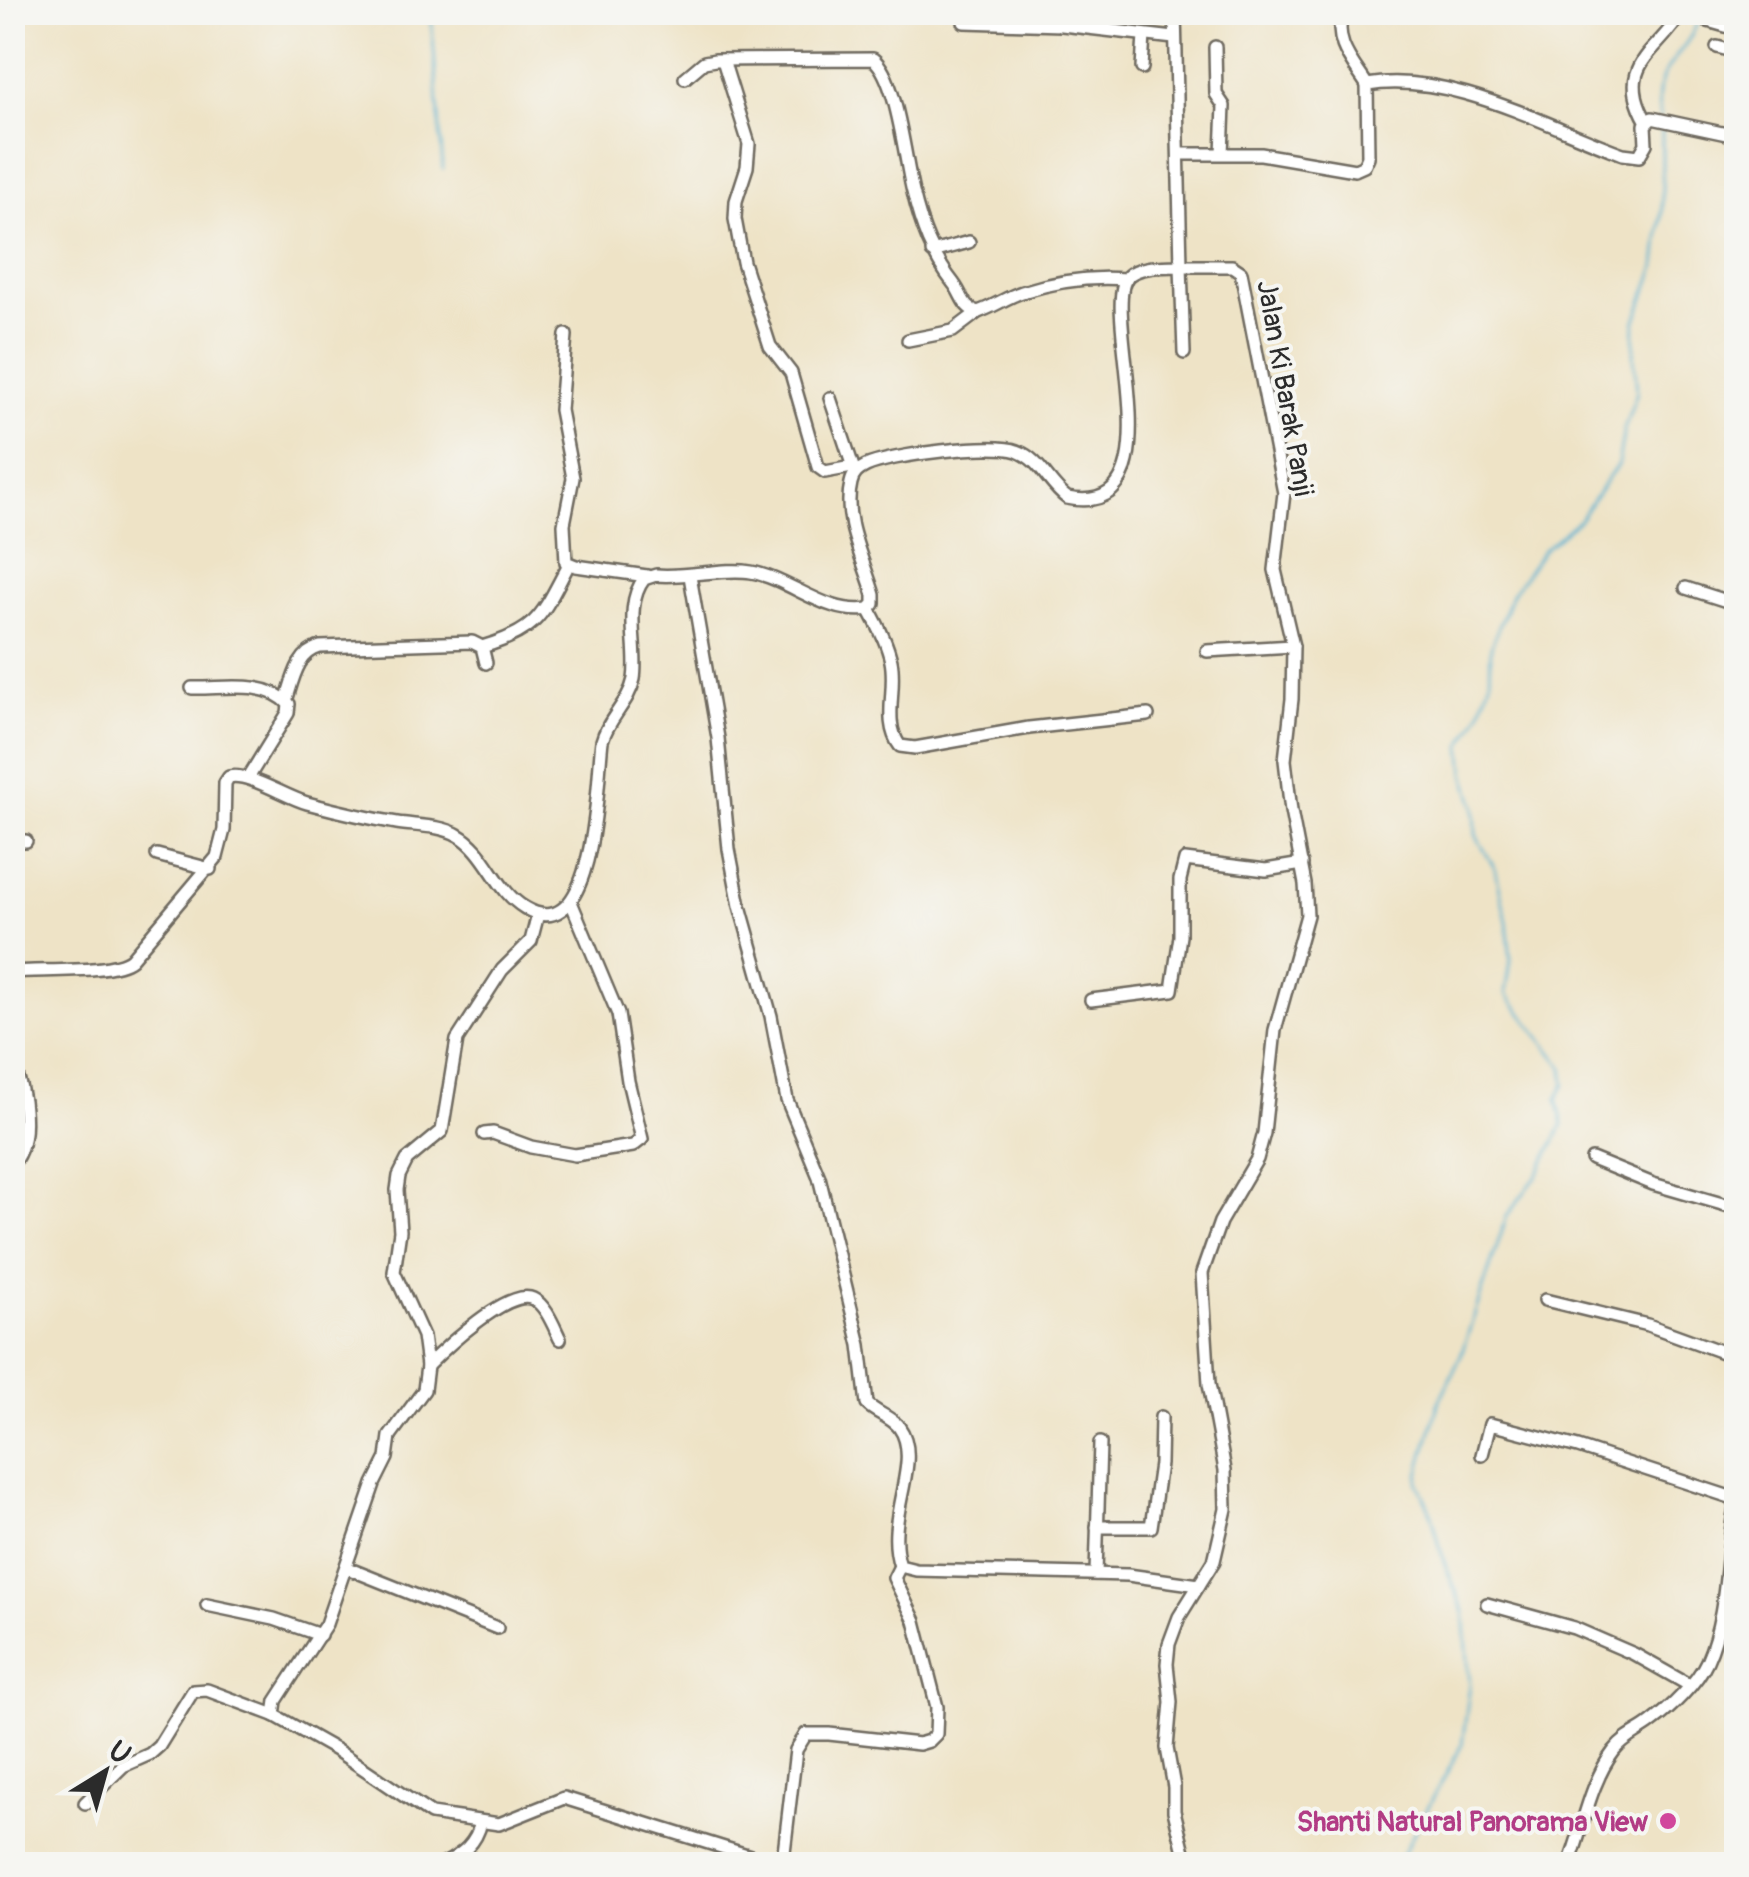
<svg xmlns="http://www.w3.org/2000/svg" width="1749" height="1877" font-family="Pangolin,sans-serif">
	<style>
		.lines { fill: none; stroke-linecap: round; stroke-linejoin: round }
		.stream { stroke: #53b0d1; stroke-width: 2.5 }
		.minor-casing { stroke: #6f6b61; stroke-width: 16 }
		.minor { stroke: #fff; stroke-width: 11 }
		.hotel-dot { fill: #d1479c; stroke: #f6f6f2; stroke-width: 4 }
		.labels { text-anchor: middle; stroke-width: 8; stroke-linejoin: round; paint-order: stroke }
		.street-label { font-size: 28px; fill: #2b2b2b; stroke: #f6f6f2 }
		.hotel-label { font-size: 28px; font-weight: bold; fill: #b23c85; stroke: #f6f6f2; text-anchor: end }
	</style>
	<rect width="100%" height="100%" fill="#f6f6f2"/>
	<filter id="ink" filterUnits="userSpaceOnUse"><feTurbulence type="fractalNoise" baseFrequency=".01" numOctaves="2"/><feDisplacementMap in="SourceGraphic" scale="20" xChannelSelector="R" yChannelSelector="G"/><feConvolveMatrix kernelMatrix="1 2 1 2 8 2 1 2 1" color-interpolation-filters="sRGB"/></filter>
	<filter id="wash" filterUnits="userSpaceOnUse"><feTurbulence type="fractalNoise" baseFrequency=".0048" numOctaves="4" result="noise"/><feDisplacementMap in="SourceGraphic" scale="40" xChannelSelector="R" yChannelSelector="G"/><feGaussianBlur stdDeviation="2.25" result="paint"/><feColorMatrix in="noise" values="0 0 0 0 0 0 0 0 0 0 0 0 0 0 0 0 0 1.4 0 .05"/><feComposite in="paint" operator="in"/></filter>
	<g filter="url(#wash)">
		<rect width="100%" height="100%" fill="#eee3c6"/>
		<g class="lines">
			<g class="stream">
				<polyline points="431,12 443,169"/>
				<path d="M 1660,117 C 1650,63 1689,58 1701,12"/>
				<polyline points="1397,1864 1462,1745 1470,1685 1464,1612 1443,1559 1432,1515 1418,1483 1419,1474 1438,1404 1460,1358 1507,1216 1536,1177 1563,1125 1557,1099 1565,1084 1563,1067 1506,993 1511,960 1507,922 1496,871 1476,835 1475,807 1465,773 1462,746 1480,713 1490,682 1491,646 1512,594 1543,550 1579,520 1618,464 1624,429 1637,392 1634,358 1635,323 1656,266 1662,211 1662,124"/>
			</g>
		</g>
	</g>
	<g filter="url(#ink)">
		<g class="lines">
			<defs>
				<g id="minor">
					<polyline points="1175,12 1181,266 1232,266 1241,272 1284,493 1275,570 1293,646 1292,699 1285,760 1291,811 1305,884 1307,915 1275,1030 1264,1133 1257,1159 1220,1222 1202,1273 1209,1384 1225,1470 1226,1509 1214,1561 1179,1617 1169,1644 1167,1664 1171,1702 1167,1748 1174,1787 1174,1811 1187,1864"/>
					<path d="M 1342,12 C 1334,44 1351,60 1367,85"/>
					<polyline points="1708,21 1736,29"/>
					<polyline points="964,22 1062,25 1174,38"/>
					<polyline points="1215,47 1216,94 1224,106 1222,153"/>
					<polyline points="1717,47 1736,52"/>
					<polyline points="723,60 749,144 747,167 736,201 735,219 743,262 770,346 791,373 818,467 825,472 852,467"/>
					<polyline points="1142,68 1144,35"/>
					<path d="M 685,78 L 704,62 L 715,60 L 873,59 C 897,77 905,161 913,192 C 921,226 932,256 954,284 C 963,296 963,308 978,312 C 993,307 1007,297 1022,292 C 1056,281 1091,276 1126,279"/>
					<path d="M 1647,122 C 1613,64 1660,52 1682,12"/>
					<path d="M 1179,154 L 1261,154 L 1355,170 L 1364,166 L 1368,157 L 1367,85 C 1452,71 1545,126 1623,154 L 1639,156 L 1646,144 L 1645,125 L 1652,118 L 1736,136"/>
					<polyline points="932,252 969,242"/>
					<polyline points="566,335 560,410 573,478 564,524 566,562 576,566 647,576"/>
					<polyline points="908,340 953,331 978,312"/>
					<polyline points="830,398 854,470"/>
					<path d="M 690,576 L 718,738 L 729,849 L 740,906 L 771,1016 L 787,1100 L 819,1177 L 860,1345 L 867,1404 C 877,1414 890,1416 899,1427 C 924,1461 883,1517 900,1566 L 916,1570 L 1128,1575 L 1199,1585"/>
					<polyline points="1686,588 1736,604"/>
					<path d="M 869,609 C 878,625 887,642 891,661 C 897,689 882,722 900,746 L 915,748 L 1029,728 L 1148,715"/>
					<path d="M 482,647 C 540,630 542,614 569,564"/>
					<polyline points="1207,651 1293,646"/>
					<path d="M 192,688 C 224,689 264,679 289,704 L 288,713 L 248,778"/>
					<path d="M 286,701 C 293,680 297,653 320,647 L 472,642 L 482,647 L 486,663"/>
					<polyline points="12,841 26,841"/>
					<polyline points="157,855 210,869"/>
					<polyline points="538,914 531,941 502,970 457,1040 442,1131 407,1160 399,1176 397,1190 400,1231 394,1272 423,1336 427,1366 424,1390 390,1436 387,1458 374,1484 326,1624 276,1701 274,1715 336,1750 431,1814 499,1824 564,1798 776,1864 784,1852 796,1750 806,1734 829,1734 919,1744 929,1741 936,1734 937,1707 915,1621 894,1578 900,1566"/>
					<path d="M 12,972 C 40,969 113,974 131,959 L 217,857 L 224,830 L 225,783 L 229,777 C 248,772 285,797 307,803 C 337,811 367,818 397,823 C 416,826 441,825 458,835 C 487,851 496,891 525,908 C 597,951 597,777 602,741 C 608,718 629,703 634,679 C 639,647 623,606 644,579 L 656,575 C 687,578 725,567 751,572 C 791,579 826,616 869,609 L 874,604 L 874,595 C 864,560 842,520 851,483 C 853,474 858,470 866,466 C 889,455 994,442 1017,451 C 1040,459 1048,484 1067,498 C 1183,521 1098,307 1128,276 C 1140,265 1165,267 1181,266 L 1184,353"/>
					<polyline points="1091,1000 1172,990 1180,936 1180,880 1185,860 1266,870 1302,864"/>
					<path d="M 12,1062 C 24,1089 33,1140 12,1164"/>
					<polyline points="484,1134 493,1133 531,1147 575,1155 633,1146 642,1139 628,1081 618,1014 571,902"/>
					<polyline points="1592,1159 1653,1184 1736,1208"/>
					<polyline points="1545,1300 1648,1325 1736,1357"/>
					<path d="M 427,1366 C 444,1349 509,1287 533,1299 C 546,1305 554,1327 560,1339"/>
					<polyline points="1482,1455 1490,1424 1578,1447 1736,1499"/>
					<polyline points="1097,1527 1151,1527 1160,1464 1161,1417"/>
					<polyline points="347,1568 497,1628"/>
					<polyline points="1096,1574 1100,1443"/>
					<polyline points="1487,1604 1574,1628 1634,1654 1689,1685"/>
					<polyline points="207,1605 274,1619 320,1635"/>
					<polyline points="85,1803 123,1766 150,1754 159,1746 193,1691 207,1690 274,1715"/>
					<path d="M 444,1864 C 462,1854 476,1844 481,1822"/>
					<path d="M 1569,1864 C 1583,1828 1590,1782 1614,1751 C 1625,1737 1638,1733 1651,1723 C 1670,1709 1697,1683 1707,1661 C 1729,1612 1725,1553 1736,1502"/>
				</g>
			</defs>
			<use href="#minor" class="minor-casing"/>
			<use href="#minor" class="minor"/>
		</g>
	</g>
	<circle class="hotel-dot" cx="1668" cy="1821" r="10"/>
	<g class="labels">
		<g class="street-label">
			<text transform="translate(1286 388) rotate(80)" y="10">Jalan Ki Barak Panji</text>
		</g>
		<g class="hotel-label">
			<text x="1648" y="1831">Shanti Natural Panorama View</text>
		</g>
	</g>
	<rect width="1749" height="1877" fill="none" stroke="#f6f6f2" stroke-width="50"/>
	<g transform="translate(105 1772) rotate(37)" stroke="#f6f6f2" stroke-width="8" paint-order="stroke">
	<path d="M0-8L18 38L0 25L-18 38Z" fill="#2b2b2b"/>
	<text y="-15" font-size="28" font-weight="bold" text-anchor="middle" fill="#2b2b2b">U</text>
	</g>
</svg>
